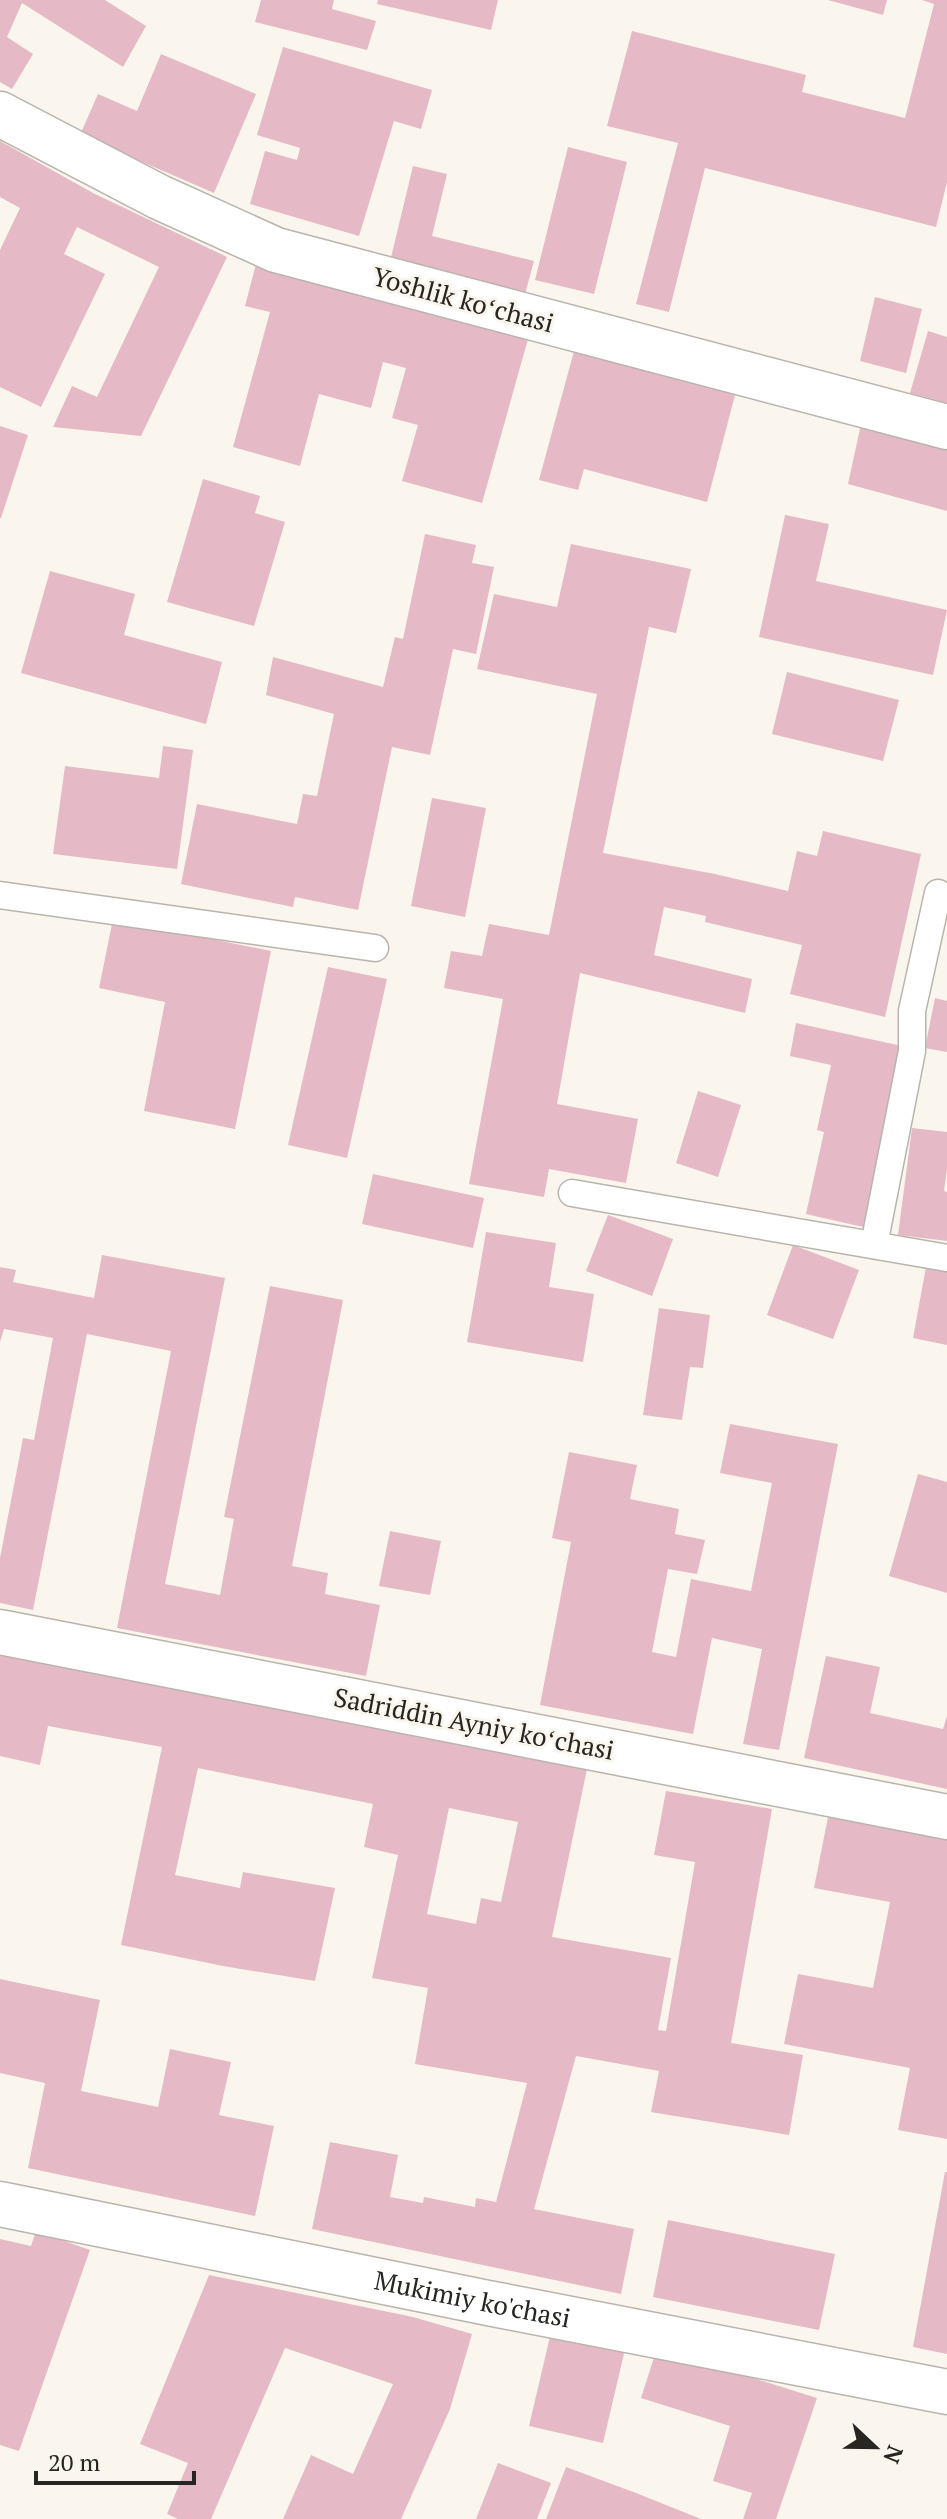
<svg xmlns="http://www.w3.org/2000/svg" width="947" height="2519" font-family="'PT Serif',serif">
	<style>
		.building { fill: #e6b9c6; fill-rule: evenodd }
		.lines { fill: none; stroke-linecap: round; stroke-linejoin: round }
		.service-casing { stroke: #b9b4ad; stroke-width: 29 }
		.minor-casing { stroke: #b9b4ad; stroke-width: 47 }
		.service { stroke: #fff; stroke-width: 26 }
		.minor { stroke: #fff; stroke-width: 44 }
		.labels { text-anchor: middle; stroke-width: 6; stroke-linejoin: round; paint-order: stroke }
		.street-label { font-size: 26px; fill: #282623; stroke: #faf6ed }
	</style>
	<rect width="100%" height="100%" fill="#faf6ed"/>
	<g class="building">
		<polygon points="0,0 105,0 146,26 123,67 22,3 7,37 33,54 12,89 0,82"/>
		<polygon points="261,0 334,0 332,9 376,21 367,50 255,22"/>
		<polygon points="378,0 498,0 491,30 377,4"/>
		<polygon points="828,0 887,0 883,15"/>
		<polygon points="922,0 947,0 947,182 936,227 705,168 669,312 636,304 678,143 607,126 632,31 806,75 802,92 905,118 934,4"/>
		<polygon points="283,47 432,90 421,129 394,121 359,236 250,204 265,151 297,160 300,148 257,135"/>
		<polygon points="161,54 256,94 214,193 80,135 98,94 137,111"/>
		<polygon points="0,141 93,193 227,257 141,436 53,427 72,386 97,397 159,267 77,227 64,254 105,274 41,407 0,387 0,250 20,208 0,197"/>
		<polygon points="568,147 627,162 594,294 535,280"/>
		<polygon points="413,166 447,174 432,236 534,261 524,298 389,266"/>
		<polygon points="256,264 528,339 482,503 402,481 418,425 392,418 406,368 383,362 371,408 319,394 300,466 233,447 270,312 245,306"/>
		<polygon points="875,297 922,309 906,373 860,361"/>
		<polygon points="928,331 947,337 947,403 910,393"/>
		<polygon points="574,351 735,395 707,502 584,469 578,490 539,480"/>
		<polygon points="861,424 947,447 947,511 848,484"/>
		<polygon points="0,426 28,435 1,518 0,518"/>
		<polygon points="203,479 260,496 255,513 285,522 254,626 167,602"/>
		<polygon points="785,515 829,524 816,581 947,610 933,675 759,637"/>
		<polygon points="425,534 476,545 472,563 494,567 476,654 453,649 430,755 392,747 358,910 295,897 293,907 181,884 197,804 297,824 303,794 317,796 334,714 266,695 273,657 383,687 395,637 403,639"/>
		<polygon points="571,544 691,569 676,633 649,627 603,853 715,874 788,891 797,851 817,856 823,831 921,854 885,1017 790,994 802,945 705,922 706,916 664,907 654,955 752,979 745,1013 580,973 557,1104 638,1119 626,1183 549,1169 544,1197 469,1184 503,999 444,988 451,951 482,956 489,924 549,935 597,694 477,669 494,594 557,607"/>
		<polygon points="50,571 135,594 124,635 222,662 206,724 21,673"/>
		<polygon points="787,672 899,700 883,761 772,734"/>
		<polygon points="163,746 193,750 177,869 53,854 65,766 159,778"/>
		<polygon points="432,798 486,808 465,917 411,906"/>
		<polygon points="113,919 271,951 235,1129 144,1111 165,1002 99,988"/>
		<polygon points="328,967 387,979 347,1158 288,1145"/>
		<polygon points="935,998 947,1001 947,1052 925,1048"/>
		<polygon points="796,1023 902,1046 863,1227 806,1214 824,1132 817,1130 831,1065 790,1056"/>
		<polygon points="698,1091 741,1105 718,1177 676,1163"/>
		<polygon points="912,1128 947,1132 947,1169 944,1191 947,1192 947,1241 898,1235"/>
		<polygon points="373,1174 484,1198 473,1248 362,1224"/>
		<polygon points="608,1215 673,1239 652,1296 586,1271"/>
		<polygon points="486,1232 556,1243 549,1287 594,1294 583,1362 467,1342"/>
		<polygon points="793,1245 859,1270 833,1339 767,1315"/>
		<polygon points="102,1255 225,1278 165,1584 220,1595 234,1519 224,1517 270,1286 343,1300 292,1566 328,1573 325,1594 380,1605 366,1676 117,1628 171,1351 87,1334 33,1610 0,1603 0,1558 23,1438 34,1440 53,1338 4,1329 0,1342 0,1267 16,1270 13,1282 94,1298"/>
		<polygon points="926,1267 947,1271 947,1345 913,1338"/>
		<polygon points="659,1308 710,1315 703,1368 690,1367 682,1420 643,1415"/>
		<polygon points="730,1424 838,1444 779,1750 743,1744 762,1649 712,1638 693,1734 540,1705 571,1542 552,1538 569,1452 637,1465 630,1499 679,1509 675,1534 705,1540 697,1574 668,1569 652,1652 676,1657 691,1579 751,1591 772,1483 720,1473"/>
		<polygon points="918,1474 947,1482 947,1593 889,1576"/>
		<polygon points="390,1531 441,1541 430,1595 379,1586"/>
		<path d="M 0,1653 L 174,1686 L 422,1738 L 423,1735 L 587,1769 L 552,1937 L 671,1958 L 658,2030 L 666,2031 L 695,1862 L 654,1855 L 666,1791 L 772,1809 L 731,2043 L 803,2055 L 789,2135 L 651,2112 L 659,2071 L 576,2056 L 534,2209 L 634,2229 L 621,2294 L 312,2229 L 330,2142 L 398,2155 L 390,2197 L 423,2203 L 424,2197 L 475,2207 L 476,2198 L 496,2202 L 527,2083 L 415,2064 L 428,1988 L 372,1978 L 398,1855 L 364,1847 L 373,1804 L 198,1768 L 175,1875 L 240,1888 L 243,1872 L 335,1888 L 315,1981 L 223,1966 L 121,1945 L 162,1747 L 48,1726 L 40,1765 L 0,1756 ZM 449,1808 L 518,1822 L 501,1902 L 481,1898 L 476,1924 L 427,1914 Z"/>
		<polygon points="826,1656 880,1667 870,1713 943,1729 947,1716 947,1789 804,1758"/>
		<polygon points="828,1817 947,1839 947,2139 898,2130 910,2068 784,2044 798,1974 873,1988 890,1902 814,1888"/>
		<polygon points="0,1979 100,2000 81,2091 158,2107 170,2049 231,2062 219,2115 274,2126 255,2216 28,2168 45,2083 0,2073"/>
		<polygon points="945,2172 947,2172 947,2354 913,2347"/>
		<polygon points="668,2220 835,2254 819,2330 653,2297"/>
		<polygon points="36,2231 90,2250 19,2451 0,2445 0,2239 31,2246"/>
		<polygon points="209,2275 413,2317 472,2334 450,2409 401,2519 283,2519 311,2455 353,2474 393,2384 285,2348 211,2519 178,2519 167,2514 188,2463 140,2444"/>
		<polygon points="552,2328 626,2345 603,2443 529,2426"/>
		<polygon points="657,2348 817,2398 776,2519 743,2519 752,2493 713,2481 730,2426 641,2398"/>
		<polygon points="498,2463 551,2483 537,2519 476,2519"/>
		<polygon points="566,2467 636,2493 701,2519 546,2519"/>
	</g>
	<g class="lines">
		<defs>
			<g id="service">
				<polyline points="0,895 375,948"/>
				<polyline points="572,1193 947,1258"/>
				<polyline points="874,1245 912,1051 912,1011 938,893"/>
			</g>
			<g id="minor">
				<polyline points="0,114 159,197 276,250 947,427"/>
				<polyline points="0,1632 947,1817"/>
				<path id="s1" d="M 0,2204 L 488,2303 L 947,2392"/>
			</g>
		</defs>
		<use href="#service" class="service-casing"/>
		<use href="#minor" class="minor-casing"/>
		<use href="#service" class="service"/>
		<use href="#minor" class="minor"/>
	</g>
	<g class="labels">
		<g class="street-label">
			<text transform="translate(463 300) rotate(15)" y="9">Yoshlik koʻchasi</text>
			<text transform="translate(474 1724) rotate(11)" y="9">Sadriddin Ayniy koʻchasi</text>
			<text dy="9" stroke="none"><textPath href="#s1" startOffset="482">Mukimiy ko'chasi</textPath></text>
		</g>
	</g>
	<g transform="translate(875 2447) rotate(112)" stroke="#faf6ed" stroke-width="6" paint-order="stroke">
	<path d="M0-6L14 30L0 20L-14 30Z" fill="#282623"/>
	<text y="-12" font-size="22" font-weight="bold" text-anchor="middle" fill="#282623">N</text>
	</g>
	<path d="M36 2471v12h158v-12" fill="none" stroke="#282623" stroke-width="4"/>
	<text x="48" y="2471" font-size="24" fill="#282623" stroke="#faf6ed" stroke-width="6" paint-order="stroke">20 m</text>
</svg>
